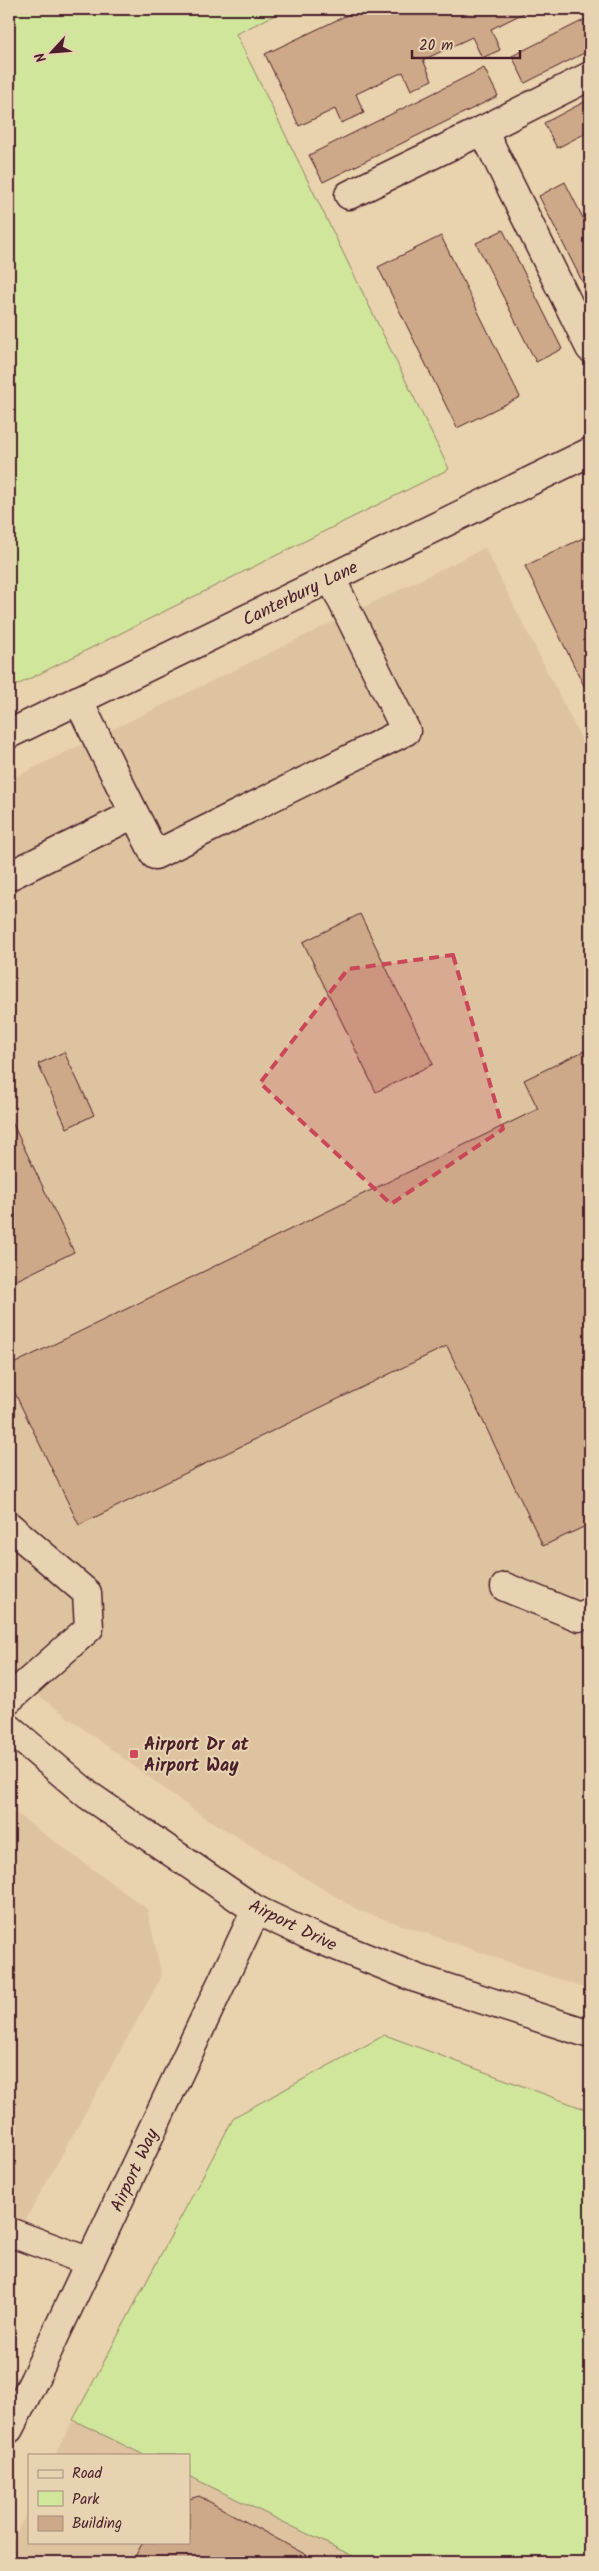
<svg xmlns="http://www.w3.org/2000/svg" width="599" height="2571" font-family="Kalam,sans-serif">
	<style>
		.built { fill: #dec3a1 }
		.green { fill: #d0e69b; stroke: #8d8263 }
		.building { fill: #cea989; stroke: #4a1f2b }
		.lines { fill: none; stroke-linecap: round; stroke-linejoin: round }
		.minor-casing { stroke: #4a1f2b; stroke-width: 31 }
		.major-casing { stroke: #4a1f2b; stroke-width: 31 }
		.minor { stroke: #e7d3b1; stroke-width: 28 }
		.major { stroke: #e7d3b1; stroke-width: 28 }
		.marked { fill: #ca4759; fill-opacity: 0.2; stroke: #ca4759; stroke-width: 4; stroke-dasharray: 10 6; stroke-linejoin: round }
		.poi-dot { fill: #d1495b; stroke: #e7d3b1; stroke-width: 2 }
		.labels { text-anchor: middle; stroke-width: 4; stroke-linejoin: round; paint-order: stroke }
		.street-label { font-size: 18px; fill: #4a1f2b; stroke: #e7d3b1 }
		.poi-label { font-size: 18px; font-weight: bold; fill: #4a1f2b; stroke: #e7d3b1; text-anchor: start }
	</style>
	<rect width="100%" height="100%" fill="#e9d2ae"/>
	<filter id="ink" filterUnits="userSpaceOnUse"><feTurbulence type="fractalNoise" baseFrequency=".02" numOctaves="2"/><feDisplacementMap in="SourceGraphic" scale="10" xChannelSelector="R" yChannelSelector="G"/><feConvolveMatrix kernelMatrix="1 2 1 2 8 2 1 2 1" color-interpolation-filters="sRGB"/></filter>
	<g filter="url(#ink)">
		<g class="built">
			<polygon points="485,548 590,756 590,1990 358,1910 199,1814 9,1674 9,780"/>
			<polygon points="9,1808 147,1909 162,1976 9,2249"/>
			<polygon points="73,2420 144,2455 55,2455"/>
			<polygon points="189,2476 365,2562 9,2562 9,2548 29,2508 29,2542 189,2542"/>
		</g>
		<g class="green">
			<polygon points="9,9 287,9 236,34 449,469 9,689"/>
			<polygon points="385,2035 590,2111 590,2562 365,2562 189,2476 189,2455 144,2455 73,2420 234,2117"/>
		</g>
		<g class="building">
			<polygon points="360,9 522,9 524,13 491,29 500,50 482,58 472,37 423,60 432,80 411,90 403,72 356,94 364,113 341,123 335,109 299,126 265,54"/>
			<polygon points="590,17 590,50 525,83 512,56"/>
			<polygon points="484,68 498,96 323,182 309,155"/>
			<polygon points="590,99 590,131 557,148 544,123"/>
			<polygon points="565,182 590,232 590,280 583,283 539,196"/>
			<polygon points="503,230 562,349 536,362 476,243"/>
			<polygon points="441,236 520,397 457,428 378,267"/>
			<polygon points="589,535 590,537 590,698 525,566"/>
			<polygon points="360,914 433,1064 376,1092 303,942"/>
			<polygon points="590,1048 590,1524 543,1546 447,1346 79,1525 9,1381 9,1366 538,1109 524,1080"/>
			<polygon points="64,1052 94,1115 67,1128 38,1064"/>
			<polygon points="9,1116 74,1252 9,1284"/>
			<polygon points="199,2496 319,2562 132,2562 143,2542 189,2542 189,2499"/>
		</g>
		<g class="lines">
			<defs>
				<g id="minor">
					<polyline points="590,76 483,130 590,348"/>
					<polyline points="349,195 483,130"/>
					<polyline points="78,700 155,855 406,731 331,578"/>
					<polyline points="9,734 590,452"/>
					<polyline points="9,876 134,814"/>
					<polyline points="9,1526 87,1593 89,1628 9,1699"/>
					<polyline points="505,1587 579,1617 590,1612"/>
					<polyline points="9,2232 90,2262"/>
					<polyline points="9,2429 34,2380 256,1910"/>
				</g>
				<polyline id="major" points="9,1728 88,1795 256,1910 309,1935 416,1978 590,2034"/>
			</defs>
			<use href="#minor" class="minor-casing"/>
			<use href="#major" class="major-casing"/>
			<use href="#minor" class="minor"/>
			<use href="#major" class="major"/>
		</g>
	</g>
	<path class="marked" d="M 453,955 L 503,1129 L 391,1204 L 260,1083 L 348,969 Z"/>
	<rect class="poi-dot" x="129" y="1749" width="10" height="10" rx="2.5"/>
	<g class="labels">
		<g class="street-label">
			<text transform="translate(300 593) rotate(-26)" y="6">Canterbury Lane</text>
			<text transform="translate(293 1925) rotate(26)" y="6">Airport Drive</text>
			<text transform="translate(134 2170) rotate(-65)" y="6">Airport Way</text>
		</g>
		<g class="poi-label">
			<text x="144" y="1750">Airport Dr at<tspan x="144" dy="21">Airport Way</tspan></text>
		</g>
	</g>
	<rect width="599" height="2571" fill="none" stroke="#e7d3b1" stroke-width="30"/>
	<rect x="15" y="15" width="569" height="2541" fill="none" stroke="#4a1f2b" stroke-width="2" filter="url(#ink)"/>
	<rect x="28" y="2454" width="162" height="90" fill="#e7d3b1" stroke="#a88b7b"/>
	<rect x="38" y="2470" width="25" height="8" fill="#e7d3b1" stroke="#a88b7b"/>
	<text x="72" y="2478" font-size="15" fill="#4a1f2b">Road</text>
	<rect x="38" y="2491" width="25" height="15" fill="#d0e69b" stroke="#a88b7b"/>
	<text x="72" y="2504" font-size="15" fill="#4a1f2b">Park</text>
	<rect x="38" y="2516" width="25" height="15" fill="#cea989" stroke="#a88b7b"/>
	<text x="72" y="2528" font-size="15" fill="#4a1f2b">Building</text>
	<g transform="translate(52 52) rotate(244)" stroke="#e7d3b1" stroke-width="4" paint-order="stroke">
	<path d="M0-4L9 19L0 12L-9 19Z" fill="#4a1f2b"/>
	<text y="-8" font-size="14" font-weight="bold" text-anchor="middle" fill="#4a1f2b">N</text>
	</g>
	<path d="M412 50v8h108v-8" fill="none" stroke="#4a1f2b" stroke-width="2.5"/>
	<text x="419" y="50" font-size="15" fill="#4a1f2b" stroke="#e7d3b1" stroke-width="4" paint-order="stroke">20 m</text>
</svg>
